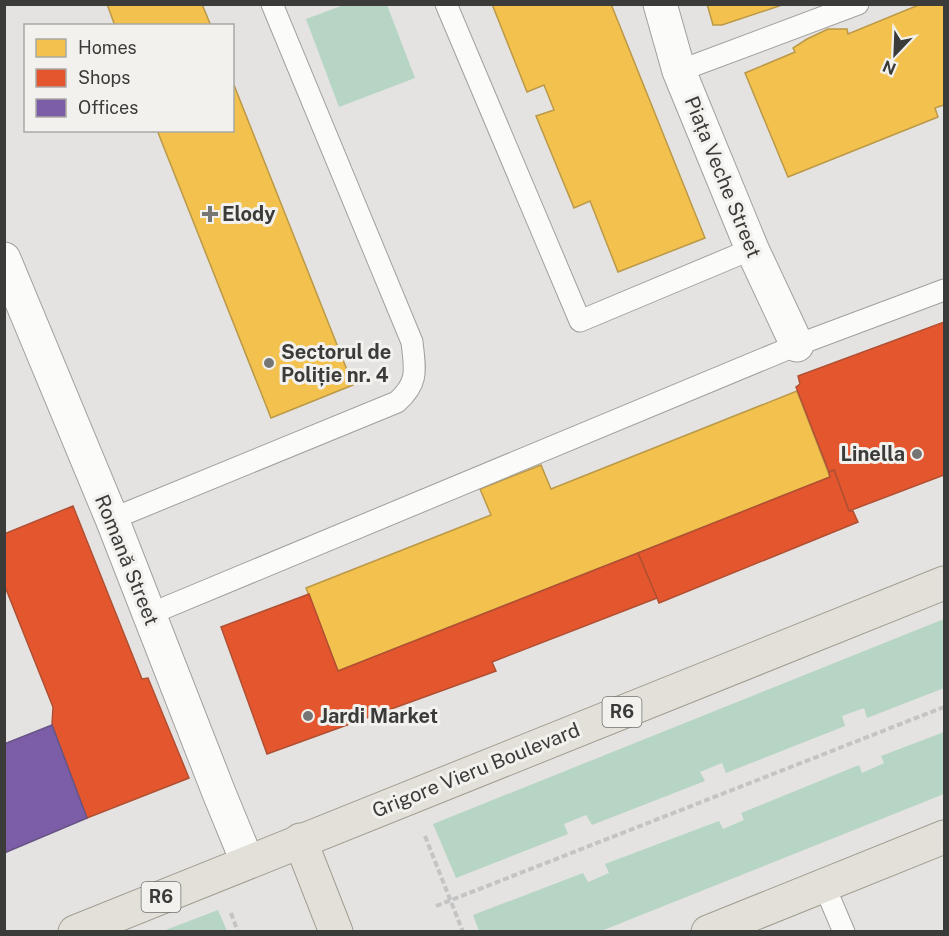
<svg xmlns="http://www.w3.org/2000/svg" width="949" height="936" font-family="'Public Sans',sans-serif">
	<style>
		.green { fill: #b6d5c4 }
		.homes { fill: #f2c14e; stroke: #bb9948; stroke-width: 1.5 }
		.shops { fill: #e4572e; stroke: #b14f32; stroke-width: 1.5 }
		.offices { fill: #7b5ea7; stroke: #685486; stroke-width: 1.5 }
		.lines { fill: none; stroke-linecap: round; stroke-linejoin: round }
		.lane-casing { stroke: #a1a09e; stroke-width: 23 }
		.street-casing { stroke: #a1a09e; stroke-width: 35 }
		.primary-casing { stroke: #a39e90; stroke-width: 35 }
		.path { stroke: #c4c4c4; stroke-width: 4; stroke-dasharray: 6 3; stroke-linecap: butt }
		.lane { stroke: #fbfbfa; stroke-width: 21 }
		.street { stroke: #fbfbfa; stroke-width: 33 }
		.primary { stroke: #e2e0d8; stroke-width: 33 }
		.poi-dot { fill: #767674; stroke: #f2f1ed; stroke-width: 2 }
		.labels { text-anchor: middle; stroke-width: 6; stroke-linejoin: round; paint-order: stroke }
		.shield { fill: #f2f1ed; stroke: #727270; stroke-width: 1.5 }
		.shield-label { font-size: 18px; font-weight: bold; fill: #3b3b3a }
		.street-label { font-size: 20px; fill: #3b3b3a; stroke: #f2f1ed }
		.poi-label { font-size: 20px; font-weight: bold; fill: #3b3b3a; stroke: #f2f1ed; text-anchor: start }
	</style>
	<rect width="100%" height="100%" fill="#e4e3e1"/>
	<g class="green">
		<polygon points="344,5 387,5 415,78 339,107 306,19"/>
		<polygon points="944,619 944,688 867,718 864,708 842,716 845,726 726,773 722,763 700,772 705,781 592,825 586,815 564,824 568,834 456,878 433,824"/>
		<polygon points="944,732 944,794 601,931 479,931 473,915 583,873 588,882 609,873 605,864 719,821 723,829 744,820 741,813 859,765 862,773 884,763 881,756"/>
		<polygon points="218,910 227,931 163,931"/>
	</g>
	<g class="homes">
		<polygon points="107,4 202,4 211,26 115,26"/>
		<polygon points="492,4 611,4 705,238 618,272 590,201 574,208 536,116 554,110 544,85 527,92"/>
		<polygon points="707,4 785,4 722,25 713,25"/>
		<polygon points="921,4 944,4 944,105 935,108 938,117 788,177 745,73 795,52 793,48 807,39 828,29 847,29 848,34"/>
		<polygon points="232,80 353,385 271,418 157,130 232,130"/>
		<polygon points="797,391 830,477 338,671 306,588 491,515 480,489 541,465 551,489"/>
	</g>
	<g class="shops">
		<polygon points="944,322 944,475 849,511 834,470 829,472 796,387 800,384 798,376"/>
		<polygon points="834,470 849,511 853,511 858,522 659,603 638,553 830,477 829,472"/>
		<polygon points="73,506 142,679 148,678 189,778 87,818 52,725 53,707 4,584 4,534"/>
		<polygon points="638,553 657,598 492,662 496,671 267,754 221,627 309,594 338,671"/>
	</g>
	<polygon class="offices" points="52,725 87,818 4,853 4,744"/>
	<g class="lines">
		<defs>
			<g id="lane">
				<polyline points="446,4 580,321 752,249"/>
				<polyline points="679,71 858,4"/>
				<path d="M 112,519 L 397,402 C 419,382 415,370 412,342 L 272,4"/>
				<polyline points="150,614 797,345 944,290"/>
				<polyline points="824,885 844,932"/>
			</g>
			<g id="street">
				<polyline points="660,4 679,71 752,249 797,345"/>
				<polyline points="4,259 112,519 219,793 247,861"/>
			</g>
			<g id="primary">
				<polyline points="300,840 336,932"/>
				<polyline points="75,932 944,583"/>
				<polyline points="708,932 944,837"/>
			</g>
		</defs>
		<use href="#lane" class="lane-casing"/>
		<use href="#street" class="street-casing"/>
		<use href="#primary" class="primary-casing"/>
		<g class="path">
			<polyline points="425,836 463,932"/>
			<polyline points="436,906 944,707"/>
			<polyline points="231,913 238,932"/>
		</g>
		<use href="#lane" class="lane"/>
		<use href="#street" class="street"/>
		<use href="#primary" class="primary"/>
	</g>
	<g class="poi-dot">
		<path d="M207 205h6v6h6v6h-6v6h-6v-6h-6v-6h6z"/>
		<circle cx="269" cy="363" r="6"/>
		<circle cx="917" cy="454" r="6"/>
		<circle cx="308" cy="716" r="6"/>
	</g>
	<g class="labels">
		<g class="shield">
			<rect x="602.5" y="697" width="39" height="30" rx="4.5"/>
			<rect x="141.5" y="882" width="39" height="30" rx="4.5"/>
		</g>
		<g class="shield-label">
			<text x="622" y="718">R6</text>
			<text x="161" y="903">R6</text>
		</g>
		<g class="street-label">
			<text transform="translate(723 177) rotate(68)" y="7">Piața Veche Street</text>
			<text transform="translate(127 560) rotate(68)" y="7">Romană Street</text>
			<text transform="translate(476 770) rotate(-22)" y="7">Grigore Vieru Boulevard</text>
		</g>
		<g class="poi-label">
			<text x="222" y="221">Elody</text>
			<text x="281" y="359">Sectorul de<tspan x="281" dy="23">Poliție nr. 4</tspan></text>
			<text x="905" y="461" text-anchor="end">Linella</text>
			<text x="320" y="723">Jardi Market</text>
		</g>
	</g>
	<rect width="949" height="936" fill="none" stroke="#3b3b3a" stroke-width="12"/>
	<rect x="24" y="24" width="210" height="108" fill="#f2f1ed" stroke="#a9a8a5" stroke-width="1.5"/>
	<rect x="36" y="39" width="30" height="18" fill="#f2c14e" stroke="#a9a8a5" stroke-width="1.5"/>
	<text x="78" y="54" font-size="18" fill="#3b3b3a">Homes</text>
	<rect x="36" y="69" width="30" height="18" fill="#e4572e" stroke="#a9a8a5" stroke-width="1.5"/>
	<text x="78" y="84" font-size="18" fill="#3b3b3a">Shops</text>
	<rect x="36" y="99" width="30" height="18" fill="#7b5ea7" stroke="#a9a8a5" stroke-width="1.5"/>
	<text x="78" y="114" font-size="18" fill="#3b3b3a">Offices</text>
	<g transform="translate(895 54) rotate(203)" stroke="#f2f1ed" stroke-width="4.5" paint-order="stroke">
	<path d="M0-4.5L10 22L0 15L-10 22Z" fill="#3b3b3a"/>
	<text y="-9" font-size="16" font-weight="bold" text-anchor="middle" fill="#3b3b3a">N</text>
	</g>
</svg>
